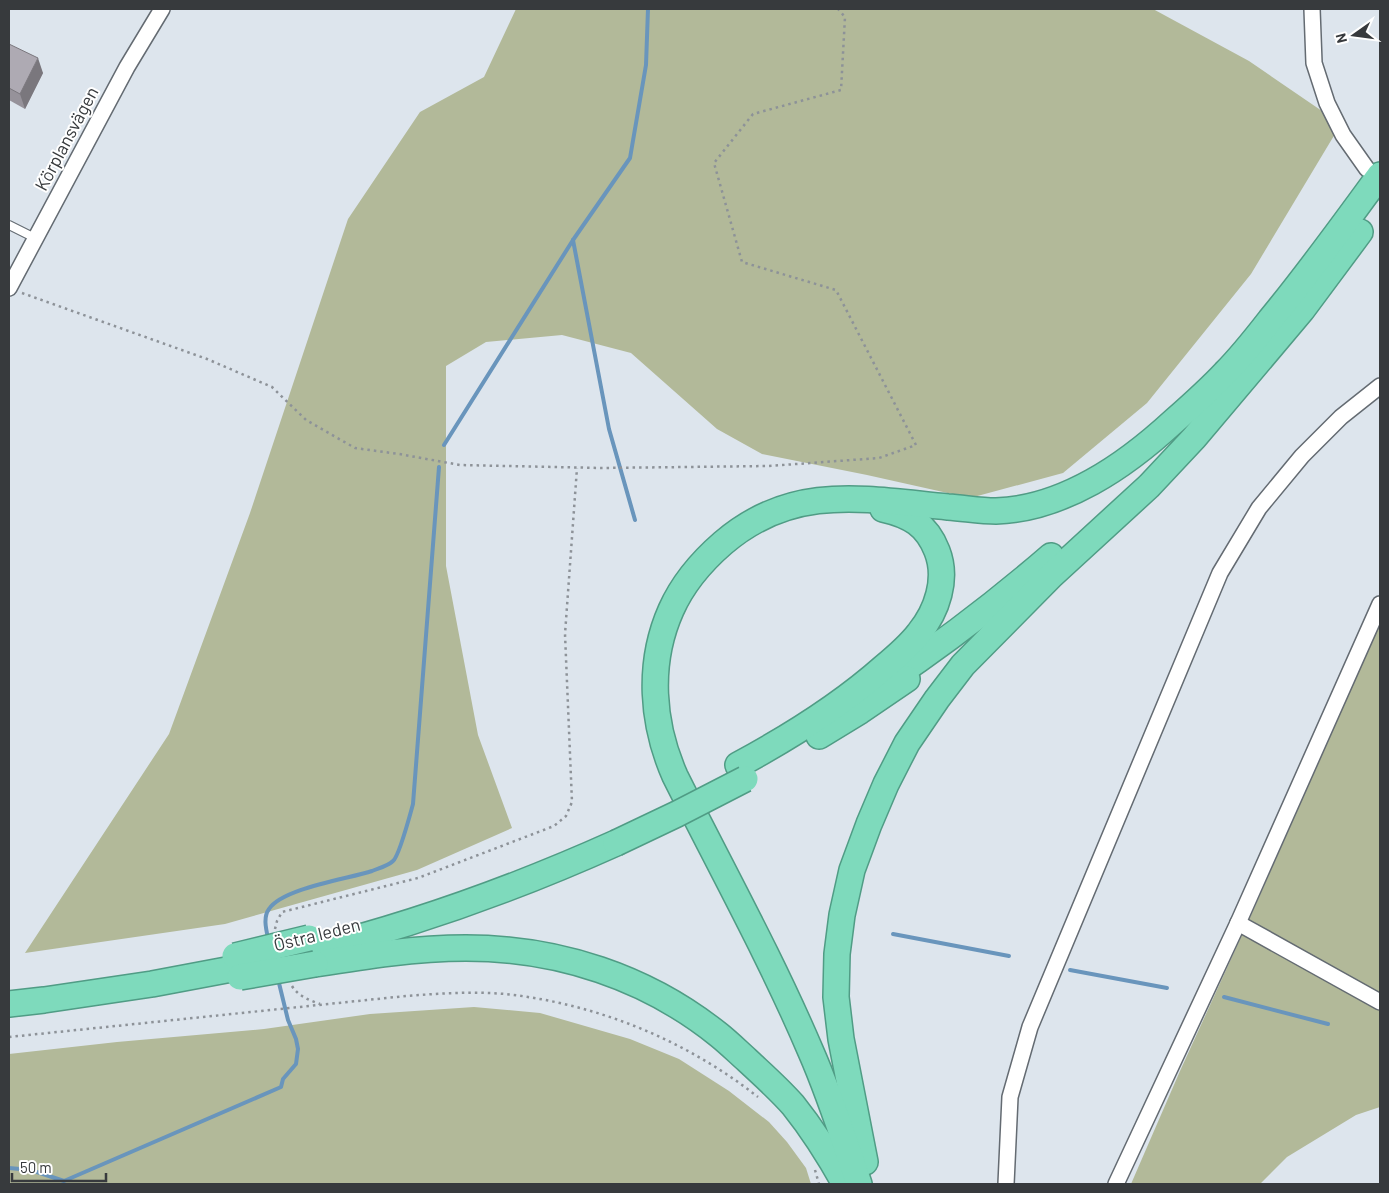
<svg xmlns="http://www.w3.org/2000/svg" width="1389" height="1193" font-family="Barlow,sans-serif">
	<style>
		.green { fill: #b2b999 }
		.lines { fill: none; stroke-linecap: round; stroke-linejoin: round }
		.stream { stroke: #6995bc; stroke-width: 4 }
		.service-casing { stroke: #646b72; stroke-width: 10 }
		.minor-casing { stroke: #646b72; stroke-width: 18 }
		.trunk-casing { stroke: #509c85; stroke-width: 28 }
		.path { stroke: #8d9298; stroke-width: 2.5; stroke-dasharray: 2.5 4; stroke-linecap: butt }
		.service { stroke: #fff; stroke-width: 8 }
		.minor { stroke: #fff; stroke-width: 15 }
		.trunk { stroke: #7edabc; stroke-width: 25 }
		.trunk-bridge-casing { stroke: #509c85; stroke-width: 28; stroke-linecap: butt }
		.trunk-bridge { stroke: #7edabc; stroke-width: 25 }
		.wall { fill: #96929a }
		.shaded-wall { fill: #7a777d }
		.building { fill: #aeaab3; stroke: #7a777d }
		.labels { text-anchor: middle; stroke-width: 4; stroke-linejoin: round; paint-order: stroke }
		.street-label { font-size: 18px; fill: #373a3d; stroke: #fff }
	</style>
	<rect width="100%" height="100%" fill="#dde5ed"/>
	<g class="green">
		<polygon points="516,9 1153,9 1249,61 1341,124 1251,274 1147,403 1063,473 970,498 867,475 762,454 717,429 631,353 562,335 486,342 446,366 446,566 478,735 512,828 417,870 225,924 25,953 169,734 250,513 348,219 420,112 484,77"/>
		<polygon points="1380,624 1380,1107 1356,1115 1287,1157 1260,1184 1131,1184 1180,1071 1252,913"/>
		<polygon points="474,1007 540,1013 630,1039 679,1059 729,1091 769,1122 787,1142 806,1168 811,1184 9,1184 9,1054 117,1042 264,1029 370,1014"/>
	</g>
	<g class="lines">
		<g class="stream">
			<polyline points="573,240 609,429 635,520"/>
			<polyline points="444,445 573,240 630,158 646,65 648,9"/>
			<polyline points="893,934 1009,956"/>
			<path d="M 268,938 C 266,929 263,917 269,909 C 283,888 348,879 372,871 C 379,868 388,866 393,861 C 399,856 410,815 413,804 L 439,467"/>
			<polyline points="1070,970 1167,988"/>
			<polyline points="1224,997 1328,1024"/>
			<polyline points="9,1168 31,1170 64,1181 281,1087 283,1079 296,1064 298,1049 296,1039 288,1020 278,979"/>
		</g>
		<defs>
			<polyline id="service" points="9,225 35,238"/>
			<g id="minor">
				<polyline points="1312,9 1314,63 1327,103 1343,135 1367,169"/>
				<polyline points="9,288 127,67 162,9"/>
				<polyline points="1238,923 1380,1002"/>
				<polyline points="1006,1184 1010,1097 1030,1027 1220,573 1259,508 1302,456 1341,417 1380,386"/>
				<polyline points="1116,1184 1238,923 1380,604"/>
			</g>
			<g id="trunk">
				<path d="M 886,682 C 944,643 999,601 1051,556"/>
				<polyline points="819,736 860,711 907,679"/>
				<path d="M 738,765 C 790,737 840,706 884,667 C 896,657 909,646 919,633 C 937,611 948,579 937,551 C 927,525 910,515 883,509"/>
				<path d="M 312,950 C 416,924 518,887 616,843"/>
				<path d="M 315,964 C 365,956 415,948 466,948 C 558,948 647,977 719,1035 C 729,1043 738,1052 747,1060 C 763,1075 779,1089 793,1105 C 813,1130 830,1157 845,1184"/>
				<polyline points="9,1004 44,1000 152,984 237,968"/>
				<polyline points="865,1162 841,1039 836,997 837,954 842,915 852,870 869,824 886,784 907,743 937,699 963,665 1052,575 1149,486 1194,438 1302,310 1360,232"/>
				<path d="M 859,1184 C 844,1140 830,1095 811,1052 C 771,958 721,868 675,776 C 652,724 647,664 671,610 C 683,583 701,562 723,543 C 793,483 864,499 948,507 C 964,508 980,511 996,511 C 1030,510 1063,498 1092,482 C 1123,465 1149,444 1174,421 C 1191,406 1209,390 1225,373 C 1241,357 1256,338 1270,320 C 1309,273 1344,224 1380,175"/>
			</g>
		</defs>
		<use href="#service" class="service-casing"/>
		<use href="#minor" class="minor-casing"/>
		<use href="#trunk" class="trunk-casing"/>
		<g class="path">
			<polyline points="22,293 207,359 272,387 306,420 355,448 399,454 460,465 601,468 769,466 879,458 916,445 836,290 742,262 714,163 753,114 841,90 845,17 838,9"/>
			<polyline points="275,929 277,921 282,912 418,878 554,826 566,816 572,802 565,634 577,468"/>
			<path d="M 292,986 C 298,996 309,1000 320,1004"/>
			<path d="M 9,1037 L 406,996 C 447,993 488,990 528,997 C 612,1010 692,1045 758,1097"/>
			<polyline points="815,1170 819,1184"/>
		</g>
		<use href="#service" class="service"/>
		<use href="#minor" class="minor"/>
		<use href="#trunk" class="trunk"/>
		<defs>
			<g id="trunk-bridge">
				<polyline points="616,843 677,814 745,779"/>
				<polyline points="235,956 309,938"/>
				<polyline points="240,977 315,964"/>
			</g>
		</defs>
		<use href="#trunk-bridge" class="trunk-bridge-casing"/>
		<use href="#trunk-bridge" class="trunk-bridge"/>
	</g>
	<polygon class="wall" points="9,44 43,73 25,109 9,100"/>
	<polygon class="shaded-wall" points="38,58 43,73 25,109 20,94"/>
	<polygon class="building" points="9,44 38,58 20,94 9,88"/>
	<g class="labels">
		<g class="street-label">
			<text transform="translate(67 139) rotate(-62)" y="6">Körplansvägen</text>
			<text transform="translate(317 935) rotate(-14)" y="6">Östra leden</text>
		</g>
	</g>
	<rect width="1389" height="1193" fill="none" stroke="#373a3d" stroke-width="20"/>
	<g transform="translate(1354 35) rotate(256)" stroke="#ffffff" stroke-width="4" paint-order="stroke">
	<path d="M0-4L9 19L0 12L-9 19Z" fill="#373a3d"/>
	<text y="-8" font-size="14" font-weight="bold" text-anchor="middle" fill="#373a3d">N</text>
	</g>
	<path d="M12 1173v8h94v-8" fill="none" stroke="#373a3d" stroke-width="2.5"/>
	<text x="20" y="1173" font-size="15" fill="#373a3d" stroke="#ffffff" stroke-width="4" paint-order="stroke">50 m</text>
</svg>
